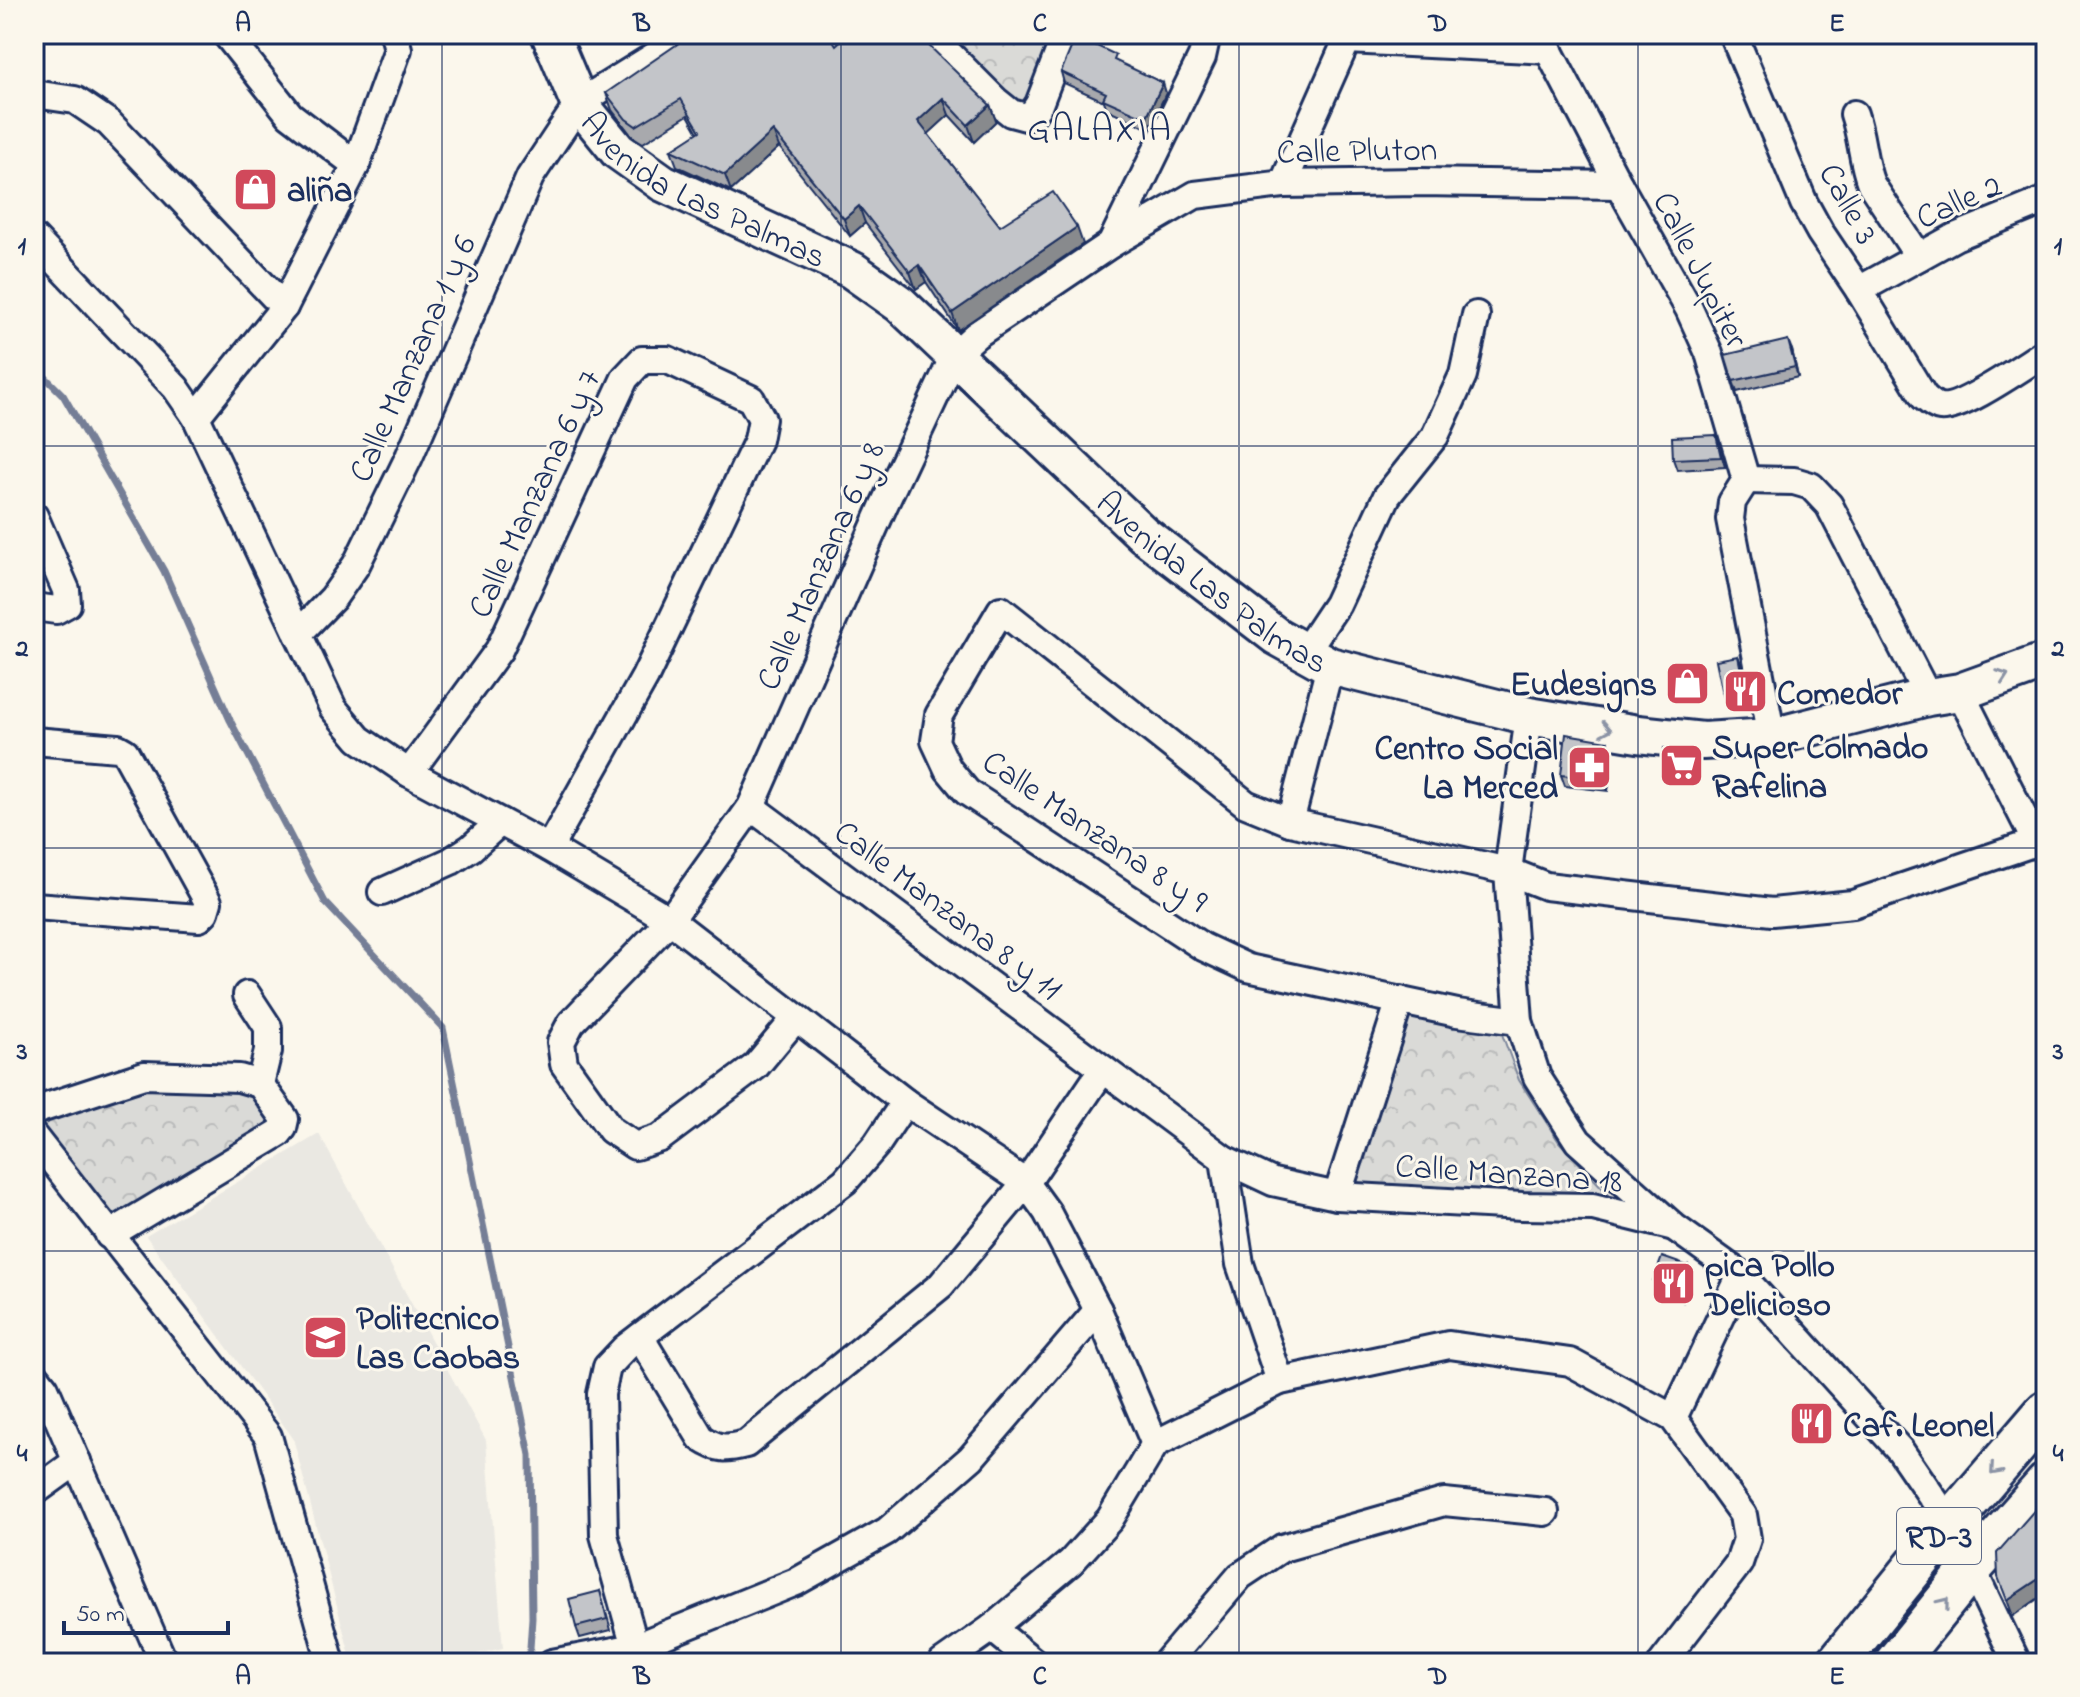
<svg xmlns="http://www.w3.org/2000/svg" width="2080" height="1697" font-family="'Indie Flower',sans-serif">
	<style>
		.built { fill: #eae8e2 }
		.park { fill: url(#park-crowns); stroke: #7a849a; stroke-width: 2 }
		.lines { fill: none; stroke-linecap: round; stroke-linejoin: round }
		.stream { stroke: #747e96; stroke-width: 7 }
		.street-casing { stroke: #1b2f5e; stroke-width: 32 }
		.secondary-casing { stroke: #1b2f5e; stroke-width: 42 }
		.primary-casing { stroke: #1b2f5e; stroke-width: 46 }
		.street { stroke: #fbf7ec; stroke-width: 26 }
		.secondary { stroke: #fbf7ec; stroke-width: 36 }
		.primary { stroke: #fbf7ec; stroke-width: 40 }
		.wall { fill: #a8a9ad; stroke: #1b2f5e; stroke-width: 2 }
		.shaded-wall { fill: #888a8d; stroke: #1b2f5e; stroke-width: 2 }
		.building { fill: #c3c5c9; stroke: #1b2f5e; stroke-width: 2 }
		.oneway { stroke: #8b93a5 }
		.grid { fill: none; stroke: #1b2f5e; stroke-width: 2; stroke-opacity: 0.55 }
		.labels { text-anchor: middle; stroke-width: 6; stroke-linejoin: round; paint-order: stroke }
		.shield { fill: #fbf7ec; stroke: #5e6b89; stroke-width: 2 }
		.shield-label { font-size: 32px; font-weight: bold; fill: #1b2f5e }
		.street-label { font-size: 34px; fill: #1b2f5e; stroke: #fbf7ec }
		.poi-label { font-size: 34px; font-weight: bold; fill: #1b2f5e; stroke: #fbf7ec; text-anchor: start }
		.neighbourhood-label { font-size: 36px; letter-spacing: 2px; fill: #1b2f5e; stroke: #fbf7ec }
		.neatline { fill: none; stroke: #1b2f5e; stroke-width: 3 }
		.grid-label { font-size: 26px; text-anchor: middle; font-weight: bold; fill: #1b2f5e }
	</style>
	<defs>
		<pattern id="park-crowns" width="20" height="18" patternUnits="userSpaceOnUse" patternTransform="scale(2)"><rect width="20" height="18" fill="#dadad7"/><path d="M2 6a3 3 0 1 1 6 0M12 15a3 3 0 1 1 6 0" fill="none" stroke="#babbbb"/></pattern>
	</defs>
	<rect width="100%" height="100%" fill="#fbf7ec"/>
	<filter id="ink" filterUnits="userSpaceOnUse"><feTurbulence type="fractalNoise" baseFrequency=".0125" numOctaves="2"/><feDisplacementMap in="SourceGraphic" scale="16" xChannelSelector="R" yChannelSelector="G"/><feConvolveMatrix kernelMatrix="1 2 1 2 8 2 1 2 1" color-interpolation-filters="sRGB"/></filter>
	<g filter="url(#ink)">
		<polygon class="built" points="319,1134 486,1440 503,1648 437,1663 352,1663 293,1438 146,1236"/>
		<g class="park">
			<polygon points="943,34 1053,34 1025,113"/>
			<polygon points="1406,1006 1499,1026 1519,1080 1559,1142 1609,1195 1455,1194 1351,1183"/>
			<polygon points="142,1080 238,1085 271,1107 265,1128 110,1222 34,1123"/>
		</g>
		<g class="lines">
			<polyline class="stream" points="34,366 63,395 164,571 230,720 325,902 443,1028 530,1455 532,1618 529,1663"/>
			<defs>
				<g id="street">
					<polyline points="226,34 290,115 356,165"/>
					<polyline points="929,34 996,101 1011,113 1026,117 1033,113 1039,104 1066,34"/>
					<polyline points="1540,34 1619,185 1689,309 1709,353 1746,480 1732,502 1730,519 1772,737"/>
					<path d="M 1733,34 L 1804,203 L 1820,232 L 1859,290 L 1924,397 C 1929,401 1934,406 1940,407 C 1960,411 2026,364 2046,352"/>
					<polyline points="1347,40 1549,50"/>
					<polyline points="34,94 75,100 109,123 284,307"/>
					<path d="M 1854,114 C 1862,137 1862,161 1871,184 L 1919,257"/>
					<polyline points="1283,184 1347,40 1348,34"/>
					<polyline points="34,238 176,388 196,417 333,708 359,739 409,773 549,848 670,920 905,1102 1026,1183 1047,1212 1098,1310 1155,1444"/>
					<polyline points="1111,244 1195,195 1283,184 1420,182 1619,185"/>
					<polyline points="1859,290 1955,237 2046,200"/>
					<polyline points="196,417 284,307 356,165 398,49 394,34"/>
					<polyline points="1746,480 1794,481 1811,486 1829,505 1928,697"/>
					<polyline points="34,516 66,590 67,604 56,610 34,607"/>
					<polyline points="298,634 333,598 356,565 409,457 530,177 579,103 690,34"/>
					<polyline points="1305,652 1337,604 1387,496 1435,436 1463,375 1476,315"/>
					<polyline points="1960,692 2036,842 2046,851"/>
					<polyline points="1529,716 1508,871 1519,1021 1537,1077 1578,1141 1674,1227 1741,1275 1900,1450 1950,1523 2017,1663"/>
					<polyline points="34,741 118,748 125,752 208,902 205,912 199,918 34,906"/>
					<polyline points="409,773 499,650 625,378 642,360 668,360 751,399 762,419 758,440 645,677 549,848"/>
					<polyline points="751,807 1224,1159 1273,1182 1337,1196 1522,1206 1593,1207 1670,1226"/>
					<polyline points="1290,822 1330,666"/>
					<polyline points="382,892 451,861 471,848 500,822"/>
					<polyline points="247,995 268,1027 268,1051 260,1084"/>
					<polyline points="796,1018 756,1066 660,1138 635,1146 611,1130 564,1064 561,1042 571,1023 670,920 751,807 884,505 955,354 976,335 1111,244 1202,57 1207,34"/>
					<polyline points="1519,1021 1457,1013 1248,968 1203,947 967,792 948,769 935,741 939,715 1001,610 1246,804 1290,822 1508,871 1546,886 1772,912 1853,904 2036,842"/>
					<polyline points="34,1111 144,1075 239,1078 260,1084 285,1119 283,1128 279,1133 109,1235"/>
					<polyline points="34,1137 268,1436 331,1663"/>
					<polyline points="1224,1159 1240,1264 1280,1381"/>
					<polyline points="1337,1196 1400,1000"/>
					<path d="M 640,1337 L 701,1438 C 719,1450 726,1449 746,1444 L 941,1285 L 1026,1183 L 1103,1069"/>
					<polyline points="34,1374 45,1388 164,1663"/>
					<polyline points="1673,1418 1741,1275"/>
					<polyline points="1155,1444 1280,1381 1449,1345 1570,1362 1673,1418 1743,1515 1747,1539 1739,1563 1662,1663"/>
					<polyline points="34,1492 77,1461"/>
					<polyline points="992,1628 1035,1663"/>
					<polyline points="552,1663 635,1647 796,1582 887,1531 971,1458 1098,1310"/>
					<polyline points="636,1663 635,1647 604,1535 601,1394 607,1367 625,1348 845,1181 877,1144 905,1102"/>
					<polyline points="942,1663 992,1628 1071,1562 1110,1519 1155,1444"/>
					<polyline points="1166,1663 1240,1576 1282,1548 1444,1502 1545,1512"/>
				</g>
				<g id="secondary">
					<path id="s1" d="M 550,34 L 579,103 L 618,151 L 663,183 L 852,270 L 900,304 L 1143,534 L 1276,636 L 1330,666 L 1529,716 L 1638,734 L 1703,741 L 1772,737 L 1928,697 L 1960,692 L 2046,661"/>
				</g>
				<g id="primary">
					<polyline points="1837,1663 1950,1523 2046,1411"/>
					<polyline points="1895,1663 1971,1569 2046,1484"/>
				</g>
			</defs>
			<use href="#street" class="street-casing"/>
			<use href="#secondary" class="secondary-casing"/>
			<use href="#primary" class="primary-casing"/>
			<use href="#street" class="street"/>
			<use href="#secondary" class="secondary"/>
			<use href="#primary" class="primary"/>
		</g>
		<g class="wall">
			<polygon points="836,45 990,105 996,121 974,142 949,115 928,134 1000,226 1083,244 958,330 926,282 916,289 865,223 850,236 779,147 731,191 677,166 671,150 698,133 688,115 643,143 632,136 612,110 606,93"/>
			<polygon points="1119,63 1166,93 1149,129 1107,109 1104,101 1064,83 1061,72"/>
			<polygon points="1792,350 1798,377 1737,392 1733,381"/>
			<polygon points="1716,435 1725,467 1677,470 1673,459"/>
			<polygon points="1738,656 1742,666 1748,696 1726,700 1722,689"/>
			<polygon points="1608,741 1612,751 1608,791 1565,786 1561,775"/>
			<polygon points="1690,751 1694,761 1693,781 1667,779 1663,769"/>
			<polygon points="1688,1266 1691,1277 1683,1301 1657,1292 1653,1281"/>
			<polygon points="600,1591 611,1630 580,1638 576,1627"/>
		</g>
		<g class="shaded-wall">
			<polygon points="1163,83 1166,93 1149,129 1146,118"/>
			<polygon points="943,98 949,115 924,138 918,121"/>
			<polygon points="990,105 996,121 974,142 968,125"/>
			<polygon points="773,131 779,147 731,191 725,175"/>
			<polygon points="859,206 865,223 850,236 844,219"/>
			<polygon points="1077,227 1083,244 958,330 952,313"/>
			<polygon points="919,265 926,282 916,289 910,272"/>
			<polygon points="1788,340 1792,350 1798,377 1795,367"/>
			<polygon points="1738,656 1742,666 1748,696 1744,685"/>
			<polygon points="1608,741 1612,751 1608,791 1604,780"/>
			<polygon points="1690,751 1694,761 1693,781 1689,770"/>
			<polygon points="1688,1266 1691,1277 1683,1301 1679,1290"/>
			<polygon points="2046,1574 2046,1593 2013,1616 2007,1600"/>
		</g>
		<g class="building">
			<polygon points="692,34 829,34 836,45 848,34 917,34 990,105 968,125 943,98 918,121 1000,226 1053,192 1077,227 952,313 919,265 910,272 859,206 844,219 773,131 725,175 671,150 700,131 681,99 636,126 626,119 606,93"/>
			<polygon points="1076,36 1116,55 1114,60 1163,83 1146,118 1103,99 1106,93 1061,72"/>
			<polygon points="1788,340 1795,367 1733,381 1725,355"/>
			<polygon points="1716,435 1721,457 1673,459 1672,437"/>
			<polygon points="1738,656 1744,685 1722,689 1716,660"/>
			<polygon points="1566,734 1608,741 1604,780 1561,775"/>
			<polygon points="1664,748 1690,751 1689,770 1663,769"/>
			<polygon points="1662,1257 1688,1266 1679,1290 1653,1281"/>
			<polygon points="2038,1506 2046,1515 2046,1574 2007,1600 1998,1577 1997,1553"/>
			<polygon points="600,1591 607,1619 576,1627 569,1599"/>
		</g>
		<defs><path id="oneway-chevron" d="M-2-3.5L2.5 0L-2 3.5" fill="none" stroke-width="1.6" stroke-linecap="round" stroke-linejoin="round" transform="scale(2)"/></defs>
		<g class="oneway">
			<use href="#oneway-chevron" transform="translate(2003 676) rotate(-20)"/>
			<use href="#oneway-chevron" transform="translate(1606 729) rotate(10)"/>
			<use href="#oneway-chevron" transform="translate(1995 1470) rotate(131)"/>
			<use href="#oneway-chevron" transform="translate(1944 1603) rotate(-51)"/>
		</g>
	</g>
	<path class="grid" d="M 442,34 L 442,1663M 841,34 L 841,1663M 1239,34 L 1239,1663M 1638,34 L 1638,1663M 34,446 L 2046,446M 34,848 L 2046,848M 34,1251 L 2046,1251"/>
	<defs>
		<symbol id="shop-square" viewBox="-11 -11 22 22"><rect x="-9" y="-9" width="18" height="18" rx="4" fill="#d1495b" stroke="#fbf7ec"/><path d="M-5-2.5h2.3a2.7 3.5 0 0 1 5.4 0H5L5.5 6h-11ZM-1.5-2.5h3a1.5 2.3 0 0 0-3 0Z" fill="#fff"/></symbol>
		<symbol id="restaurant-square" viewBox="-11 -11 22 22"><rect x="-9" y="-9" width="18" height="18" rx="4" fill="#d1495b" stroke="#fbf7ec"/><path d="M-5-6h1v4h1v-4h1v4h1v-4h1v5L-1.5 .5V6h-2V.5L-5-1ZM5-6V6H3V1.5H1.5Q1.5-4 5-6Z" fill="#fff"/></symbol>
		<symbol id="supermarket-square" viewBox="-11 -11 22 22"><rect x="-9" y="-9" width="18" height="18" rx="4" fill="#d1495b" stroke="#fbf7ec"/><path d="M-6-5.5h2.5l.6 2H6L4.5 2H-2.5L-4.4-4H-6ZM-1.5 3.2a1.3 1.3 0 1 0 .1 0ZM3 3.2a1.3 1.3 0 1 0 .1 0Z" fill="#fff"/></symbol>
		<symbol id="pharmacy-square" viewBox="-11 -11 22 22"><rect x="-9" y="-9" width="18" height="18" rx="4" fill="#d1495b" stroke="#fbf7ec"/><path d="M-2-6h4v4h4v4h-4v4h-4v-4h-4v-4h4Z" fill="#fff"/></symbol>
		<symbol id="university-square" viewBox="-11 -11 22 22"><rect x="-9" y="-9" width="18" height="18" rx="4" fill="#d1495b" stroke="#fbf7ec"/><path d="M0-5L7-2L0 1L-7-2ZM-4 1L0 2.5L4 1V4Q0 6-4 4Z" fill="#fff"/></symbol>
	</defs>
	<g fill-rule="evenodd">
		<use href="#shop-square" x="230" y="164" width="51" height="51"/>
		<use href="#shop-square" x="1662" y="658" width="51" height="51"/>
		<use href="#restaurant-square" x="1720" y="666" width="51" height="51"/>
		<use href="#supermarket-square" x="1656" y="740" width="51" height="51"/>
		<use href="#pharmacy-square" x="1564" y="742" width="51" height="51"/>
		<use href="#restaurant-square" x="1648" y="1258" width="51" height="51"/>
		<use href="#university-square" x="300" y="1312" width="51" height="51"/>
		<use href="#restaurant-square" x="1786" y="1398" width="51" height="51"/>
	</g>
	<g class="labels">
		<rect class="shield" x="1897" y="1508" width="84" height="56" rx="6"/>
		<g class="shield-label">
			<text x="1939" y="1547">RD-3</text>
		</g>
		<g class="street-label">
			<text transform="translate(1357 149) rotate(-1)" y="12">Calle Pluton</text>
			<text dy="12" stroke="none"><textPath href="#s1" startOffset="230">Avenida Las Palmas</textPath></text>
			<text transform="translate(1958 200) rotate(-24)" y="12">Calle 2</text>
			<text transform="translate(1850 203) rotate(61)" y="12">Calle 3</text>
			<text transform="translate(1702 269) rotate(63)" y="12">Calle Jupiter</text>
			<text transform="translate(411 358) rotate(-66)" y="12">Calle Manzana 1 y 6</text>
			<text transform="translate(533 493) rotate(-65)" y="12">Calle Manzana 6 y 7</text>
			<text transform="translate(819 565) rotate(-66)" y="12">Calle Manzana 6 y 8</text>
			<text dy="12" stroke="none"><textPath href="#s1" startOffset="878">Avenida Las Palmas</textPath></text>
			<text transform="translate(1096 830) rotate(34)" y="12">Calle Manzana 8 y 9</text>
			<text transform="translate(949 909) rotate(37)" y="12">Calle Manzana 8 y 11</text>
			<text transform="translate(1509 1172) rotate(4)" y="12">Calle Manzana 18</text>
		</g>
		<g class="poi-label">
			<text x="287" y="201">aliña</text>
			<text x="1657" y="695" text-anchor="end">Eudesigns</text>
			<text x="1777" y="704">Comedor</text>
			<text x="1712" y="758">Super Colmado<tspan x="1712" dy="39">Rafelina</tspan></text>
			<text x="1558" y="759" text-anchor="end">Centro Social<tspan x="1558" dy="39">La Merced</tspan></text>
			<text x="1705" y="1276">pica Pollo<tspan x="1705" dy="39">Delicioso</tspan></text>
			<text x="356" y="1329">Politecnico<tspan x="356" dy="39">Las Caobas</tspan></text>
			<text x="1843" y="1436">Caf. Leonel</text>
		</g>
		<g class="neighbourhood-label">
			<text x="1100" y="140">GALAXIA</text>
		</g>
	</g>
	<rect width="2080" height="1697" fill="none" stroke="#fbf7ec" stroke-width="88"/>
	<path d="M64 1621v12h164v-12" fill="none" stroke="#1b2f5e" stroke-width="4"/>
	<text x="76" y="1621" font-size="24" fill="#1b2f5e" stroke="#fbf7ec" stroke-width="6" paint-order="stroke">50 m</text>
	<rect x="44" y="44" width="1992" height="1609" class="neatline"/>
	<g class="grid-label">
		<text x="243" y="31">A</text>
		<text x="642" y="31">B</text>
		<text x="1040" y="31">C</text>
		<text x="1438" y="31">D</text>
		<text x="1837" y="31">E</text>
		<text x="22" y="254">1</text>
		<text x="2058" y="254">1</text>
		<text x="22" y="656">2</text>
		<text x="2058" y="656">2</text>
		<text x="22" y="1059">3</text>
		<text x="2058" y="1059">3</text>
		<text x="22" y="1461">4</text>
		<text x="2058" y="1461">4</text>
		<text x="243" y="1684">A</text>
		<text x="642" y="1684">B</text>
		<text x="1040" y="1684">C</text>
		<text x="1438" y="1684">D</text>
		<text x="1837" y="1684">E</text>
	</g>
</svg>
